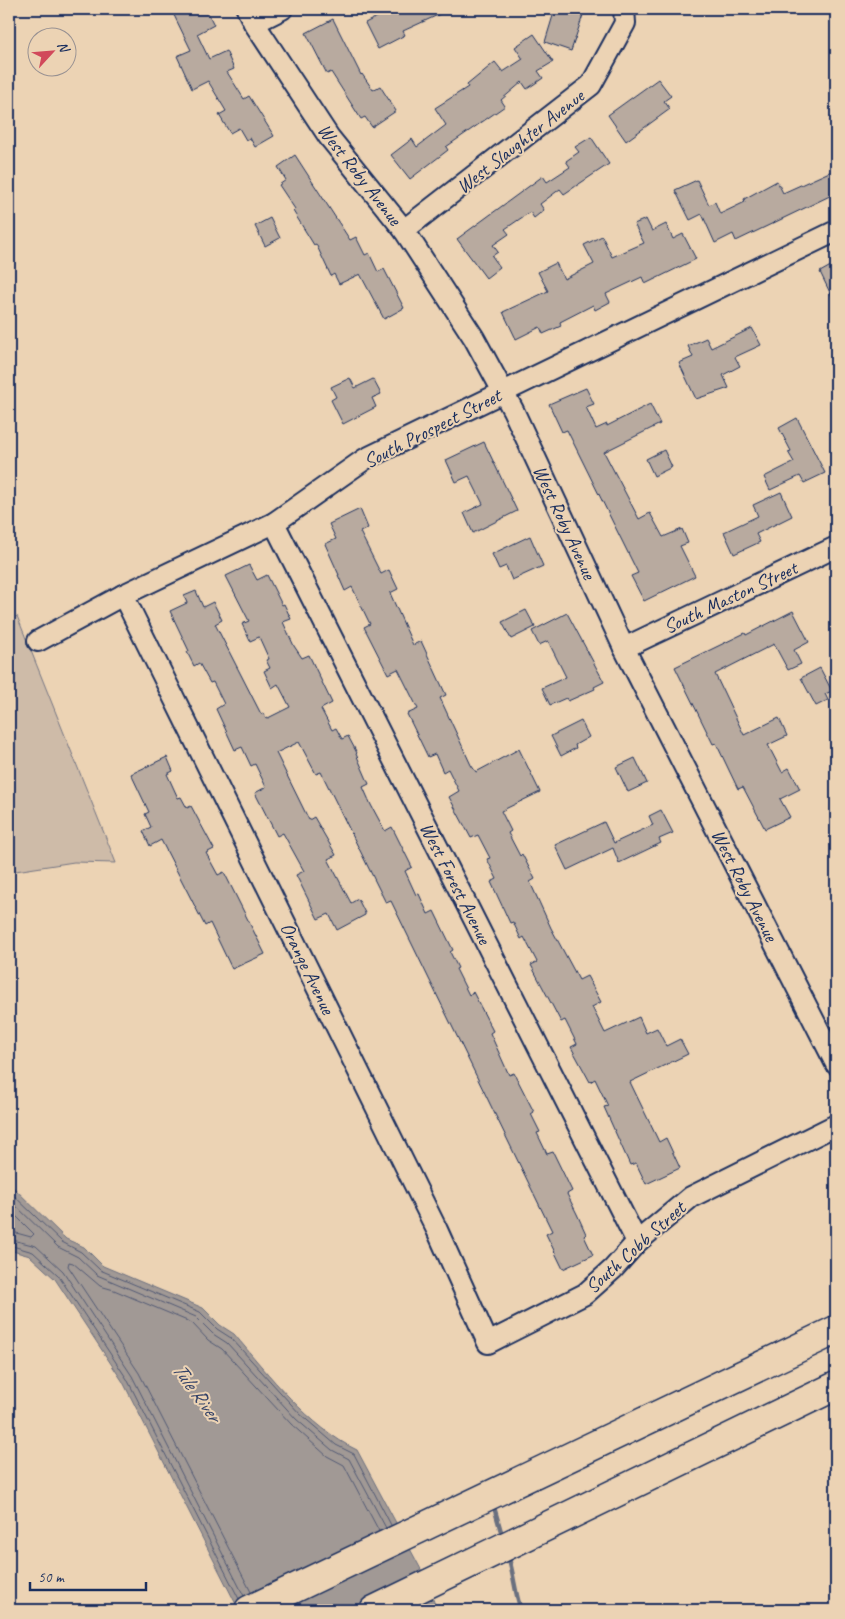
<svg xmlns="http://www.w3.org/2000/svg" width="845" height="1619" font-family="Caveat,sans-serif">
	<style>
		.green { fill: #cebba8; stroke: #747583 }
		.water { fill: #a19995; stroke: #6b6f7f }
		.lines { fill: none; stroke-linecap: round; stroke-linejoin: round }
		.shore { stroke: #515974; stroke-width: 1 }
		.stream { stroke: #6b6f7f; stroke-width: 4.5 }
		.building { fill: #b8aa9f; stroke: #1b2f5e }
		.minor-casing { stroke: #1b2f5e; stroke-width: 24 }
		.highway-casing { stroke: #1b2f5e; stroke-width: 31 }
		.minor { stroke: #ecd3b4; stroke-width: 20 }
		.highway { stroke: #ecd3b4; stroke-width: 28 }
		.labels { text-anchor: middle; stroke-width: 4; stroke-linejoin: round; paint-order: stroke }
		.street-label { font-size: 20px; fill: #1b2f5e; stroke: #ecd3b4 }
		.water-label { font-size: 21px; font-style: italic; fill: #364469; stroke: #ecd3b4 }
	</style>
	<rect width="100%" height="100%" fill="#ecd3b4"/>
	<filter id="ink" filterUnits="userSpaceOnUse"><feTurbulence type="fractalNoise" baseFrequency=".02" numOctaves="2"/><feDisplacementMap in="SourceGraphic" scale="10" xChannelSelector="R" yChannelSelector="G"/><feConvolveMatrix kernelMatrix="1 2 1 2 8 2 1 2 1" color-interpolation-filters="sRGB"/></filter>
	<g filter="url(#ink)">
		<polygon class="green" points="17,616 116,863 74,862 9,872 9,621"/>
		<path class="water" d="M 9,1183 L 66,1239 L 84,1247 L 103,1266 L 203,1308 L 220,1325 L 234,1334 C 268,1374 310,1428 357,1450 L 424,1575 L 437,1610 L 239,1610 L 123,1382 L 55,1279 L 30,1256 L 9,1250 Z"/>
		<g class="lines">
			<g class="shore">
				<polyline points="9,1191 62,1242 81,1252 100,1270 200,1312 217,1329 231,1338 300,1414 336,1445 354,1454 391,1525"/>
				<polyline points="9,1199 58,1247 78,1257 97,1275 196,1317 213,1334 227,1343 296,1419 332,1450 349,1459 386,1528"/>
				<polyline points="9,1209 34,1234 31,1237 9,1231"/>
				<polyline points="9,1239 36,1246 63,1271 132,1376 244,1596"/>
				<polyline points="9,1245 33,1252 58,1275 127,1379 239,1599"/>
				<polyline points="251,1592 139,1373 68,1266 69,1262 73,1263 100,1286 114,1290 192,1323 208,1340 222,1349 291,1424 327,1456 344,1465 379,1531"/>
			</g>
			<g class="stream">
				<polyline points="494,1507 502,1535"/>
				<path d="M 509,1559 C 514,1576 515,1593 521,1610"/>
			</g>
		</g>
		<g class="building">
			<polygon points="171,9 206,9 214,25 197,34 209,59 226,51 234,69 227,72 244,99 249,96 274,136 255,147 250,138 246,140 239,128 230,133 219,115 226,111 208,81 192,89 177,56 191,50"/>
			<polygon points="376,9 451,9 403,31 405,35 378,49 365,23 379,16"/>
			<polygon points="555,9 585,9 571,51 545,42"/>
			<polygon points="333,19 361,75 362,74 373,90 380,86 396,111 372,127 365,117 361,119 331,72 327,74 306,33"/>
			<polygon points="534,34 553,62 538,71 543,78 527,89 522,82 501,100 505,106 446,147 448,150 410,179 391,155 412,139 417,147 446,125 435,108 468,87 467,85 495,62 503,72 523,59 515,47"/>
			<polygon points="658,79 671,96 664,101 670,109 626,141 608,115"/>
			<polygon points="591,137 609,164 564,194 560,189 540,204 544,210 534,218 530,212 505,229 509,234 493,245 498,252 492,256 500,267 486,278 457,239 543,176 547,182 570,167 566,161 579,152 575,147"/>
			<polygon points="295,155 350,240 356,237 365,255 369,253 378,272 384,269 404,308 384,319 360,274 339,284 334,274 331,276 316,244 314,245 293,211 295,209 279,185 286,180 278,167"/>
			<polygon points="836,169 836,193 736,241 733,234 715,243 702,214 690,220 675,190 697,180 709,205 715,202 720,214 745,202 744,199 777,181 783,193"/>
			<polygon points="270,218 280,238 265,246 255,226"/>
			<polygon points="646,219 652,231 666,224 673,239 683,234 696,259 645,284 642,277 606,294 610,302 595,310 593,305 560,322 561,326 543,334 540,327 516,339 503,312 548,291 538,272 556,263 564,279 594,264 584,245 602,236 612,257 644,243 634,224"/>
			<polygon points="836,263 836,305 820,272"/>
			<polygon points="752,328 761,345 735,357 740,366 723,375 729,388 696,399 679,363 693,357 688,346 706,338 711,348"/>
			<polygon points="350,378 355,388 373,379 381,394 372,398 376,407 343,424 331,400 336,397 331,387"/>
			<polygon points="586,388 594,404 586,407 596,429 607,424 607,426 650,404 660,424 604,452 639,519 650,513 663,537 682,529 688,543 680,546 695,576 644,601 631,576 638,573 567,430 562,432 549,404"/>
			<polygon points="797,418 825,473 804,483 800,476 770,490 764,477 794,462 788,452 791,451 779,428"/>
			<polygon points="484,442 517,511 473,533 464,513 483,504 469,476 456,482 446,460"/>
			<polygon points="664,450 672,467 654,476 646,459"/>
			<polygon points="781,492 792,516 756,534 760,542 734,554 724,532 758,516 753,505"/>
			<polygon points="360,509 368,528 360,532 381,574 389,570 398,589 390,593 413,645 421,641 446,695 440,698 471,765 476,772 519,749 540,792 501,811 511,831 508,833 520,856 522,854 535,879 530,882 551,928 579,980 587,976 601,1002 592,1007 605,1033 639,1017 646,1033 657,1028 666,1046 680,1039 688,1054 630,1082 659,1142 666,1138 680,1168 646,1184 636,1163 630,1165 604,1107 608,1106 595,1079 590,1082 571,1047 577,1044 565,1020 561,1022 531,965 537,962 524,937 521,939 513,922 510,923 491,882 497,879 487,859 490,858 478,835 471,838 449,797 459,791 448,769 443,772 435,754 428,757 407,714 418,709 398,669 388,674 364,627 370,624 352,587 345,591 338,575 339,575 325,544 336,539 329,524"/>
			<polygon points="530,536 543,566 512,580 506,566 499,569 492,554"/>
			<polygon points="249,565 257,580 267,575 282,605 284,604 291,619 283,622 294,646 302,658 309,655 332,703 321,709 332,730 336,728 342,739 348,736 357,753 356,754 369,784 363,787 371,805 385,831 392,827 412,867 405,871 416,895 419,894 428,914 434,911 453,950 450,952 458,968 456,969 469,995 473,992 493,1031 490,1033 509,1075 514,1073 534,1112 531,1114 540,1132 537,1133 547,1154 553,1152 572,1191 567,1194 577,1214 586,1234 584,1236 593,1255 563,1269 546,1234 552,1231 391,901 386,903 321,772 316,774 299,742 276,753 309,820 314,817 336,855 328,859 351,903 358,899 365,913 365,915 337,930 329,914 318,919 296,875 304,871 283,833 277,836 255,793 266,787 255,764 251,766 242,747 235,750 216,709 224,704 213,682 210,683 199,663 194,666 187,652 189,651 170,611 187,603 184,596 196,591 203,607 213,602 222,620 215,624 261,714 263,713 266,719 290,707 278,684 272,688 264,671 270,668 266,660 269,659 259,637 250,641 242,624 249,621 226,576"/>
			<polygon points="526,610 535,627 511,639 502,622"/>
			<polygon points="793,611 809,642 794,650 801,664 788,670 774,644 715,674 744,735 779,718 787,736 768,745 782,772 789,768 800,789 780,799 790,817 765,829 743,787 738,789 716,743 713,744 675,667 745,633 746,635"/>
			<polygon points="567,613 604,682 594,687 595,689 568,701 566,698 550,705 542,688 566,677 548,641 539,645 532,631"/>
			<polygon points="820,668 832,691 825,694 828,700 816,706 801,678"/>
			<polygon points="581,721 589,737 575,745 576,748 561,756 551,736"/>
			<polygon points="167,757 173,771 167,774 178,798 181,797 187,808 191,806 214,849 206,853 218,875 224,872 265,954 232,969 210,923 205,926 161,840 150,846 143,831 151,827 145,814 149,812 131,774"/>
			<polygon points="635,758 647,783 628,792 616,767"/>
			<polygon points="661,810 673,833 659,839 661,843 619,863 613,848 567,870 555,845 604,822 614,843 653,825 649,816"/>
		</g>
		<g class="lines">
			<defs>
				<g id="minor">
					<polyline points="247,9 254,23 329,137 404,230 474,338 513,410 624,648 836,1064"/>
					<polyline points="254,23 282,9"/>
					<polyline points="404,230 591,85 625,23 624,9"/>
					<polyline points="274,523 637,1242"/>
					<polyline points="123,595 437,1230 488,1343 585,1294 613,1269 637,1242 691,1197 836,1125"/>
					<polyline points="38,641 123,595 274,523 365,459 836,231"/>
					<polyline points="624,648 836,547"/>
				</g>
				<g id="highway">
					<polyline points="249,1610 836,1330"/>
					<polyline points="374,1610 836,1386"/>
				</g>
			</defs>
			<use href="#minor" class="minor-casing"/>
			<use href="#highway" class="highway-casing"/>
			<use href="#minor" class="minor"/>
			<use href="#highway" class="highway"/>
		</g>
	</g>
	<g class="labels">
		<g class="street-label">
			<text transform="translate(520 141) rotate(-38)" y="7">West Slaughter Avenue</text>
			<text transform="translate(360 174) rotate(52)" y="7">West Roby Avenue</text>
			<text transform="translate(432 428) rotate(-27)" y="7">South Prospect Street</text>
			<text transform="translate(565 522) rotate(65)" y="7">West Roby Avenue</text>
			<text transform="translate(730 597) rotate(-25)" y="7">South Maston Street</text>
			<text transform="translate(456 883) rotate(63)" y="7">West Forest Avenue</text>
			<text transform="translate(745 885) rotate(63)" y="7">West Roby Avenue</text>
			<text transform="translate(308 968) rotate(64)" y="7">Orange Avenue</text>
			<text transform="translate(635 1247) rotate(-42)" y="7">South Cobb Street</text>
		</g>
		<g class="water-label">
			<text transform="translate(197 1392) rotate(54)" y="7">Tule River</text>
		</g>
	</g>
	<rect width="845" height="1619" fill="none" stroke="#ecd3b4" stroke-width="30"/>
	<rect x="15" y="15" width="815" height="1589" fill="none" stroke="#1b2f5e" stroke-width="2" filter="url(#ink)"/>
	<g transform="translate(52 52) rotate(64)"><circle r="24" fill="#ecd3b4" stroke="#989192"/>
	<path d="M0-4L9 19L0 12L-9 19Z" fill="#d1495b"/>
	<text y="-8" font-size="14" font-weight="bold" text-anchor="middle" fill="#1b2f5e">N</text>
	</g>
	<path d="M30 1582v8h116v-8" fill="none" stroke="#1b2f5e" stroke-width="2.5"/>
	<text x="38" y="1582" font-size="15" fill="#1b2f5e" stroke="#ecd3b4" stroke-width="4" paint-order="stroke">50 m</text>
</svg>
